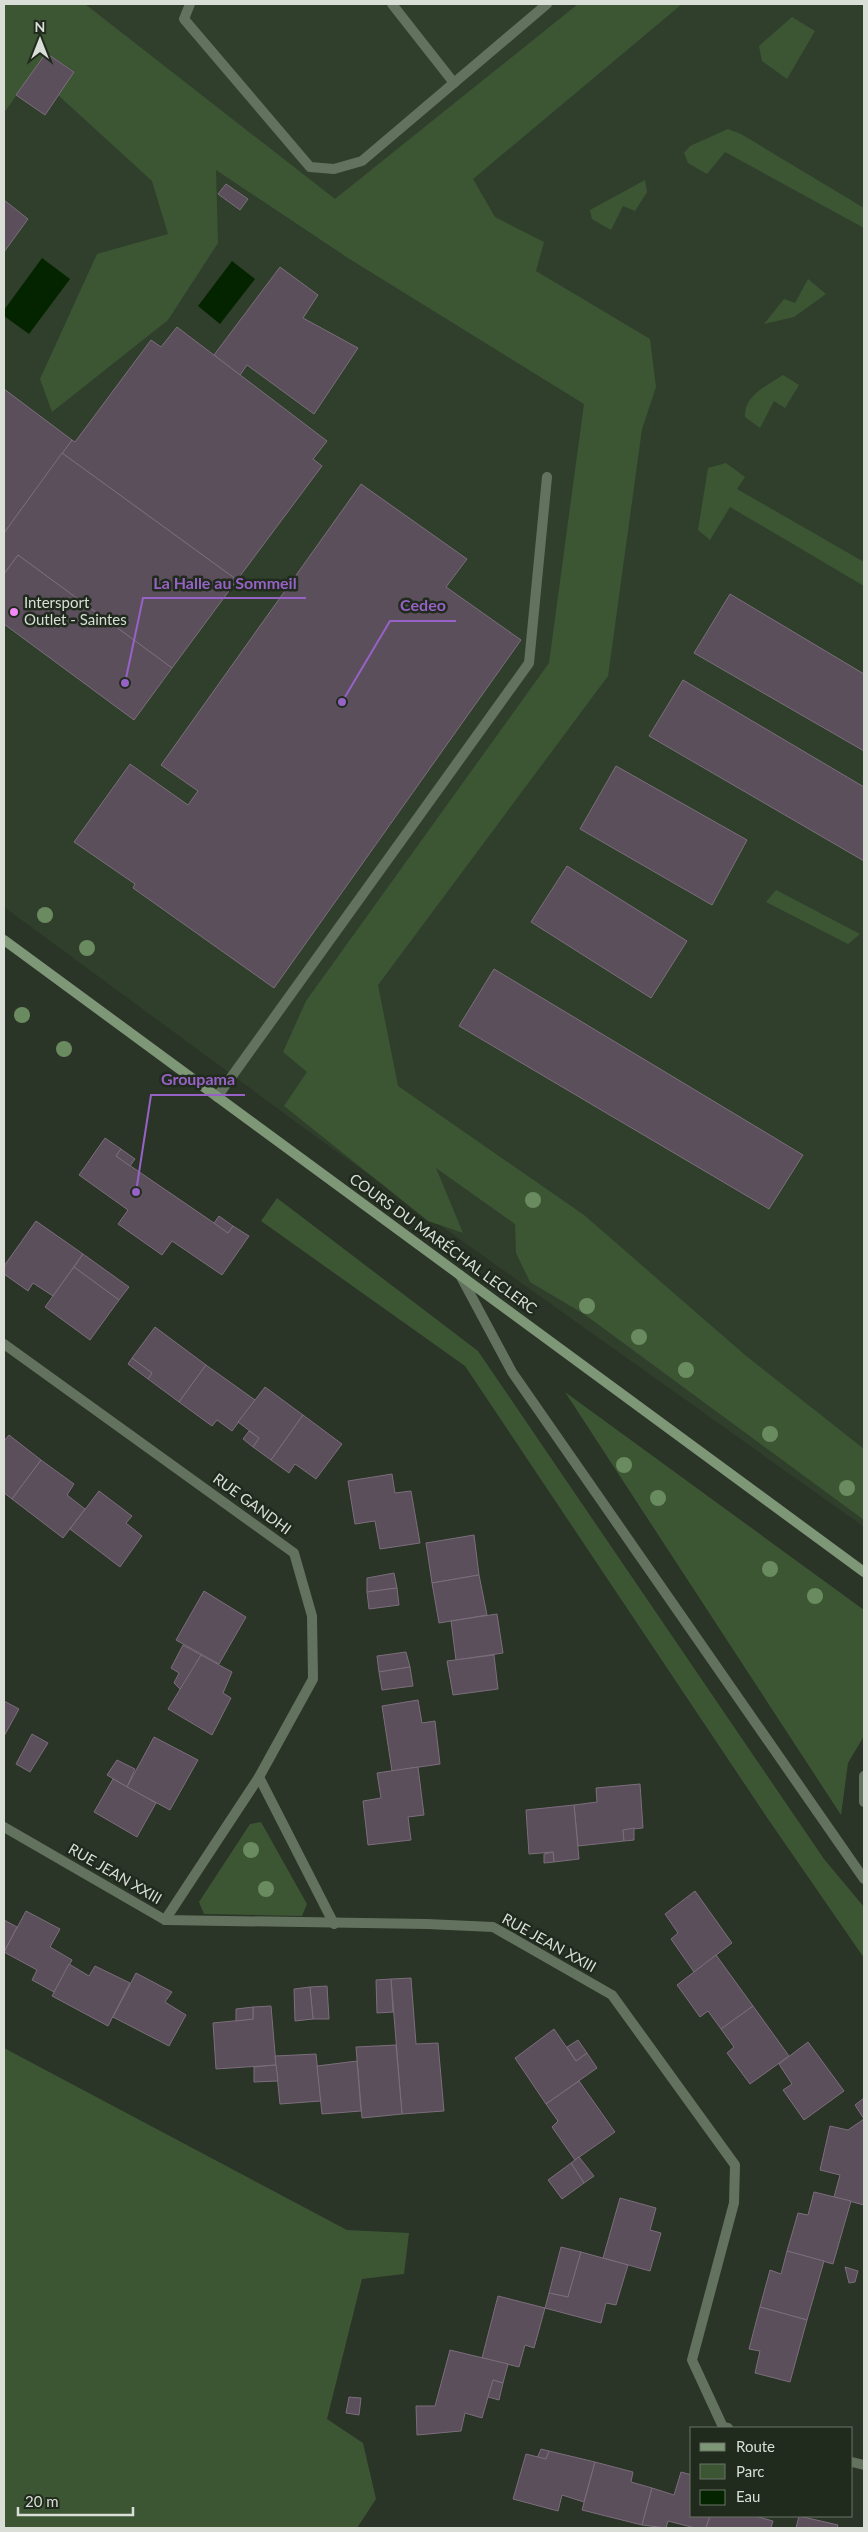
<svg xmlns="http://www.w3.org/2000/svg" width="868" height="2532" font-family="Lato,sans-serif">
	<style>
		.built { fill: #303f2c }
		.green { fill: #3c5634 }
		.water { fill: #042400 }
		.building { fill: #5c4f5c; stroke: #7b6e7b }
		.lines { fill: none; stroke-linecap: round; stroke-linejoin: round }
		.service { stroke: #63725e; stroke-width: 10 }
		.minor { stroke: #63725e; stroke-width: 10 }
		.secondary { stroke: #7e9777; stroke-width: 10 }
		.tree { fill: #6a8b60 }
		.poi-dot { fill: #f18af4; stroke: #202a1d; stroke-width: 2 }
		.labels { text-anchor: middle; stroke-width: 5; stroke-linejoin: round; paint-order: stroke }
		.poi-label { font-size: 15px; fill: #d9dfd7; stroke: #202a1d; text-anchor: start }
		.street-label { font-size: 15px; fill: #d9dfd7; stroke: #202a1d }
		.leader { fill: none; stroke: #9762c6; stroke-width: 2 }
		.callout-dot { fill: #9762c6; stroke: #202a1d; stroke-width: 2 }
		.callout-label { font-size: 16px; text-anchor: middle; font-weight: bold; fill: #9762c6; stroke: #202a1d; stroke-width: 5; stroke-linejoin: round; paint-order: stroke }
	</style>
	<rect width="100%" height="100%" fill="#2a3427"/>
	<polygon class="built" points="4,4 864,4 864,1527 319,1139 4,907"/>
	<g class="green">
		<polygon points="4,4 85,4 335,199 578,4 682,4 473,179 495,217 544,242 536,271 650,339 656,387 642,429 608,676 378,985 398,1086 584,1215 745,1355 864,1449 864,1520 584,1314 530,1282 516,1253 515,1224 436,1168 463,1233 428,1221 284,1106 307,1072 283,1052 306,1001 549,663 584,404 348,258 216,170 218,243 168,320 52,412 40,379 97,254 168,234 152,181 58,95 74,71 46,53 4,113"/>
		<polygon points="792,17 815,31 787,79 762,61 759,46"/>
		<polygon points="728,129 741,134 864,208 864,228 725,152 707,174 688,163 684,153 690,146"/>
		<polygon points="645,180 647,192 635,211 623,206 611,230 592,219 590,210"/>
		<polygon points="808,279 826,294 794,317 764,324 784,299 795,303"/>
		<path d="M 783,375 L 799,385 L 785,408 L 774,401 L 760,428 L 745,417 C 744,395 767,386 783,375 Z"/>
		<polygon points="726,463 745,477 737,489 864,562 864,586 730,507 710,540 698,530 708,468"/>
		<polygon points="776,890 860,934 848,944 766,902"/>
		<polygon points="277,1198 478,1351 824,1859 864,1907 864,1958 768,1819 465,1366 261,1221"/>
		<polygon points="565,1392 864,1610 864,1736 848,1763 841,1815"/>
		<polygon points="261,1822 307,1904 302,1916 204,1914 199,1902 250,1824"/>
		<polygon points="4,2048 347,2230 409,2233 404,2274 362,2279 327,2419 363,2443 376,2499 357,2528 4,2528"/>
	</g>
	<g class="water">
		<polygon points="42,258 70,279 29,334 4,316 4,310"/>
		<polygon points="232,261 255,279 220,324 198,306"/>
	</g>
	<g class="building">
		<polygon points="46,53 74,72 45,115 16,95"/>
		<polygon points="226,184 248,199 240,210 218,194"/>
		<polygon points="4,200 28,219 4,252"/>
		<polygon points="280,267 318,295 303,318 358,348 314,414 247,365 240,375 214,355"/>
		<polygon points="177,327 327,441 313,459 322,466 237,580 62,453 72,440 75,442 151,340 161,347"/>
		<polygon points="4,389 72,440 4,533"/>
		<polygon points="62,453 237,580 172,668 18,555 4,574 4,533"/>
		<polygon points="361,484 467,559 446,587 521,640 274,988 133,888 135,884 74,842 130,764 188,805 198,791 161,765"/>
		<polygon points="18,555 172,668 134,720 4,624 4,574"/>
		<polygon points="730,594 864,674 864,751 694,653"/>
		<polygon points="683,680 864,787 864,861 649,736"/>
		<polygon points="616,766 747,840 712,905 580,829"/>
		<polygon points="567,866 687,941 651,998 531,922"/>
		<polygon points="494,969 803,1155 769,1209 459,1026"/>
		<polygon points="105,1138 121,1149 116,1156 214,1223 228,1233 233,1226 249,1236 222,1275 172,1241 162,1255 118,1224 128,1210 79,1175"/>
		<polygon points="121,1149 135,1159 130,1166 116,1156"/>
		<polygon points="219,1216 233,1226 228,1233 214,1223"/>
		<polygon points="36,1221 83,1254 53,1296 33,1283 28,1291 4,1274 4,1266"/>
		<polygon points="83,1254 129,1287 119,1300 74,1267"/>
		<polygon points="74,1267 119,1300 90,1340 45,1307"/>
		<polygon points="155,1327 206,1365 179,1402 148,1379 152,1373 132,1358"/>
		<polygon points="132,1358 152,1373 148,1379 128,1364"/>
		<polygon points="206,1365 255,1400 232,1431 217,1420 212,1426 179,1402"/>
		<polygon points="265,1387 303,1415 271,1460 253,1447 259,1438 238,1422"/>
		<polygon points="303,1415 342,1444 316,1479 295,1464 289,1473 271,1460"/>
		<polygon points="249,1431 259,1438 253,1447 243,1439"/>
		<polygon points="9,1435 41,1460 12,1499 4,1493 4,1441"/>
		<polygon points="41,1460 74,1484 67,1495 85,1509 63,1538 12,1499"/>
		<polygon points="392,1474 395,1493 411,1491 420,1543 380,1549 375,1521 355,1524 348,1481"/>
		<polygon points="99,1491 132,1516 126,1523 142,1536 120,1567 70,1529"/>
		<polygon points="474,1535 479,1575 432,1583 426,1543"/>
		<polygon points="394,1573 397,1588 367,1592 367,1578"/>
		<polygon points="479,1575 487,1615 439,1623 432,1583"/>
		<polygon points="397,1588 399,1605 369,1609 367,1592"/>
		<polygon points="204,1591 246,1617 219,1664 176,1640"/>
		<polygon points="497,1614 503,1653 456,1660 451,1621"/>
		<polygon points="183,1645 201,1655 181,1690 174,1683 179,1673 171,1668"/>
		<polygon points="406,1652 410,1667 379,1672 377,1656"/>
		<polygon points="201,1655 232,1672 223,1693 231,1698 212,1735 168,1709"/>
		<polygon points="494,1655 498,1689 453,1695 447,1661"/>
		<polygon points="410,1667 413,1686 382,1690 379,1672"/>
		<polygon points="418,1700 422,1723 435,1721 440,1764 392,1771 382,1706"/>
		<polygon points="4,1701 19,1709 4,1736"/>
		<polygon points="32,1734 48,1743 30,1772 16,1764"/>
		<polygon points="154,1737 198,1760 170,1810 127,1787"/>
		<polygon points="117,1760 135,1769 127,1787 107,1775"/>
		<polygon points="418,1767 424,1815 408,1817 411,1840 368,1845 363,1801 381,1798 377,1773"/>
		<polygon points="113,1779 156,1803 137,1837 94,1812"/>
		<polygon points="640,1784 643,1828 623,1830 624,1841 578,1846 574,1805 597,1802 596,1788"/>
		<polygon points="574,1805 579,1859 554,1862 553,1852 529,1854 526,1810"/>
		<polygon points="634,1828 634,1840 624,1841 623,1830"/>
		<polygon points="553,1852 554,1862 544,1863 544,1854"/>
		<polygon points="695,1891 732,1943 694,1972 671,1939 678,1933 665,1914"/>
		<polygon points="26,1911 60,1929 50,1947 72,1960 54,1992 32,1980 37,1970 4,1952"/>
		<polygon points="4,1920 17,1927 4,1952"/>
		<polygon points="716,1955 753,2006 721,2029 708,2011 700,2017 677,1985"/>
		<polygon points="69,1964 89,1976 95,1966 130,1983 108,2026 52,1996"/>
		<polygon points="136,1973 172,1992 165,2002 186,2015 169,2046 113,2017"/>
		<polygon points="411,1978 416,2044 438,2043 444,2111 402,2114 391,1979"/>
		<polygon points="391,1979 393,2012 377,2013 376,1980"/>
		<polygon points="327,1986 329,2019 313,2019 310,1987"/>
		<polygon points="310,1987 313,2019 295,2021 294,1989"/>
		<polygon points="271,2006 276,2065 216,2069 213,2023 253,2019 253,2007"/>
		<polygon points="753,2006 789,2056 750,2084 727,2053 734,2047 721,2029"/>
		<polygon points="253,2007 253,2019 236,2021 236,2009"/>
		<polygon points="554,2029 576,2061 587,2053 597,2068 546,2104 515,2058"/>
		<polygon points="578,2040 587,2053 576,2061 567,2047"/>
		<polygon points="808,2042 844,2091 804,2120 783,2090 792,2084 779,2064"/>
		<polygon points="396,2045 402,2114 362,2118 356,2047"/>
		<polygon points="316,2054 321,2101 280,2104 275,2056"/>
		<polygon points="357,2061 361,2111 322,2114 317,2066"/>
		<polygon points="276,2065 278,2081 254,2082 254,2067"/>
		<polygon points="579,2081 615,2132 575,2160 552,2127 558,2121 546,2104"/>
		<polygon points="864,2098 864,2205 834,2197 840,2175 820,2170 830,2126 848,2130 864,2119 855,2105"/>
		<polygon points="579,2157 594,2176 584,2183 571,2163"/>
		<polygon points="571,2163 584,2183 562,2199 548,2180"/>
		<polygon points="814,2192 851,2201 833,2264 787,2251 798,2213 808,2215"/>
		<polygon points="620,2198 656,2208 650,2230 661,2233 650,2271 603,2258"/>
		<polygon points="561,2247 581,2252 568,2297 549,2293"/>
		<polygon points="787,2251 824,2261 807,2320 760,2307 770,2270 781,2274"/>
		<polygon points="581,2252 628,2265 616,2305 606,2303 601,2323 545,2308 549,2293 568,2297"/>
		<polygon points="845,2267 858,2271 855,2282 849,2283"/>
		<polygon points="498,2296 545,2308 534,2348 525,2345 519,2367 482,2358"/>
		<polygon points="760,2307 807,2320 790,2382 755,2373 760,2351 749,2349"/>
		<polygon points="450,2350 508,2364 503,2383 493,2380 482,2418 465,2413 461,2431 417,2435 416,2406 435,2406"/>
		<polygon points="493,2380 503,2383 499,2400 488,2397"/>
		<polygon points="349,2397 361,2398 359,2415 346,2413"/>
		<polygon points="541,2449 549,2451 546,2459 537,2458"/>
		<polygon points="549,2451 595,2462 584,2502 562,2495 558,2511 513,2499 526,2454 546,2459"/>
		<polygon points="595,2462 633,2472 631,2482 652,2488 642,2525 582,2510"/>
		<polygon points="681,2472 692,2475 692,2516 710,2516 706,2528 695,2528 668,2521 666,2528 642,2525 652,2488 674,2495"/>
		<polygon points="710,2516 755,2516 773,2521 771,2528 706,2528"/>
		<polygon points="799,2516 838,2525 837,2528 796,2528"/>
	</g>
	<g class="lines">
		<g class="service">
			<polyline points="190,4 184,19 310,167 334,169 362,161 547,4"/>
			<polyline points="392,4 454,83"/>
			<polyline points="217,1097 529,663 547,477"/>
			<polyline points="460,1275 512,1372 864,1879"/>
			<polyline points="864,1776 864,1802"/>
		</g>
		<g class="minor">
			<polyline points="4,1344 294,1553 312,1616 313,1679 259,1777 165,1920"/>
			<polyline points="259,1777 334,1924"/>
			<polyline points="4,1827 165,1920 427,1924 493,1927 612,1995 735,2165 734,2203 692,2360 723,2427 728,2428"/>
			<polyline points="852,2462 864,2465"/>
		</g>
		<polyline class="secondary" points="4,940 864,1572"/>
	</g>
	<g class="tree">
		<circle cx="45" cy="915" r="8"/>
		<circle cx="87" cy="948" r="8"/>
		<circle cx="22" cy="1015" r="8"/>
		<circle cx="64" cy="1049" r="8"/>
		<circle cx="533" cy="1200" r="8"/>
		<circle cx="587" cy="1306" r="8"/>
		<circle cx="639" cy="1337" r="8"/>
		<circle cx="686" cy="1370" r="8"/>
		<circle cx="770" cy="1434" r="8"/>
		<circle cx="624" cy="1465" r="8"/>
		<circle cx="847" cy="1488" r="8"/>
		<circle cx="658" cy="1498" r="8"/>
		<circle cx="770" cy="1569" r="8"/>
		<circle cx="815" cy="1596" r="8"/>
		<circle cx="251" cy="1850" r="8"/>
		<circle cx="266" cy="1889" r="8"/>
	</g>
	<circle class="poi-dot" cx="14" cy="612" r="5"/>
	<g class="labels">
		<g class="poi-label">
			<text x="24" y="608">Intersport<tspan x="24" dy="17">Outlet - Saintes</tspan></text>
		</g>
		<g class="street-label">
			<text transform="translate(443 1244) rotate(36)" y="5">COURS DU MARÉCHAL LECLERC</text>
			<text transform="translate(252 1504) rotate(36)" y="5">RUE GANDHI</text>
			<text transform="translate(115 1874) rotate(30)" y="5">RUE JEAN XXIII</text>
			<text transform="translate(549 1943) rotate(29)" y="5">RUE JEAN XXIII</text>
		</g>
	</g>
	<path class="leader" d="M125 683L143 598H306M342 702L390 621H456M136 1192L151 1095H245"/>
	<g class="callout-dot">
		<circle cx="125" cy="683" r="5"/>
		<circle cx="342" cy="702" r="5"/>
		<circle cx="136" cy="1192" r="5"/>
	</g>
	<g class="callout-label">
		<text x="225" y="589">La Halle au Sommeil</text>
		<text x="423" y="611">Cedeo</text>
		<text x="198" y="1085">Groupama</text>
	</g>
	<rect width="868" height="2532" fill="none" stroke="#d9dfd7" stroke-width="10"/>
	<rect x="690" y="2427" width="162" height="90" fill="#202a1d" stroke="#6a7267"/>
	<rect x="700" y="2443" width="25" height="8" fill="#7e9777" stroke="#6a7267"/>
	<text x="736" y="2452" font-size="15" fill="#d9dfd7">Route</text>
	<rect x="700" y="2464" width="25" height="15" fill="#3c5634" stroke="#6a7267"/>
	<text x="736" y="2477" font-size="15" fill="#d9dfd7">Parc</text>
	<rect x="700" y="2490" width="25" height="15" fill="#042400" stroke="#6a7267"/>
	<text x="736" y="2502" font-size="15" fill="#d9dfd7">Eau</text>
	<g transform="translate(40 40)" stroke="#202a1d" stroke-width="4" paint-order="stroke">
	<path d="M0-4L9 19L0 12L-9 19Z" fill="#d9dfd7"/>
	<text y="-8" font-size="14" font-weight="bold" text-anchor="middle" fill="#d9dfd7">N</text>
	</g>
	<path d="M18 2507v8h115v-8" fill="none" stroke="#d9dfd7" stroke-width="2.5"/>
	<text x="25" y="2507" font-size="15" fill="#d9dfd7" stroke="#202a1d" stroke-width="4" paint-order="stroke">20 m</text>
</svg>
